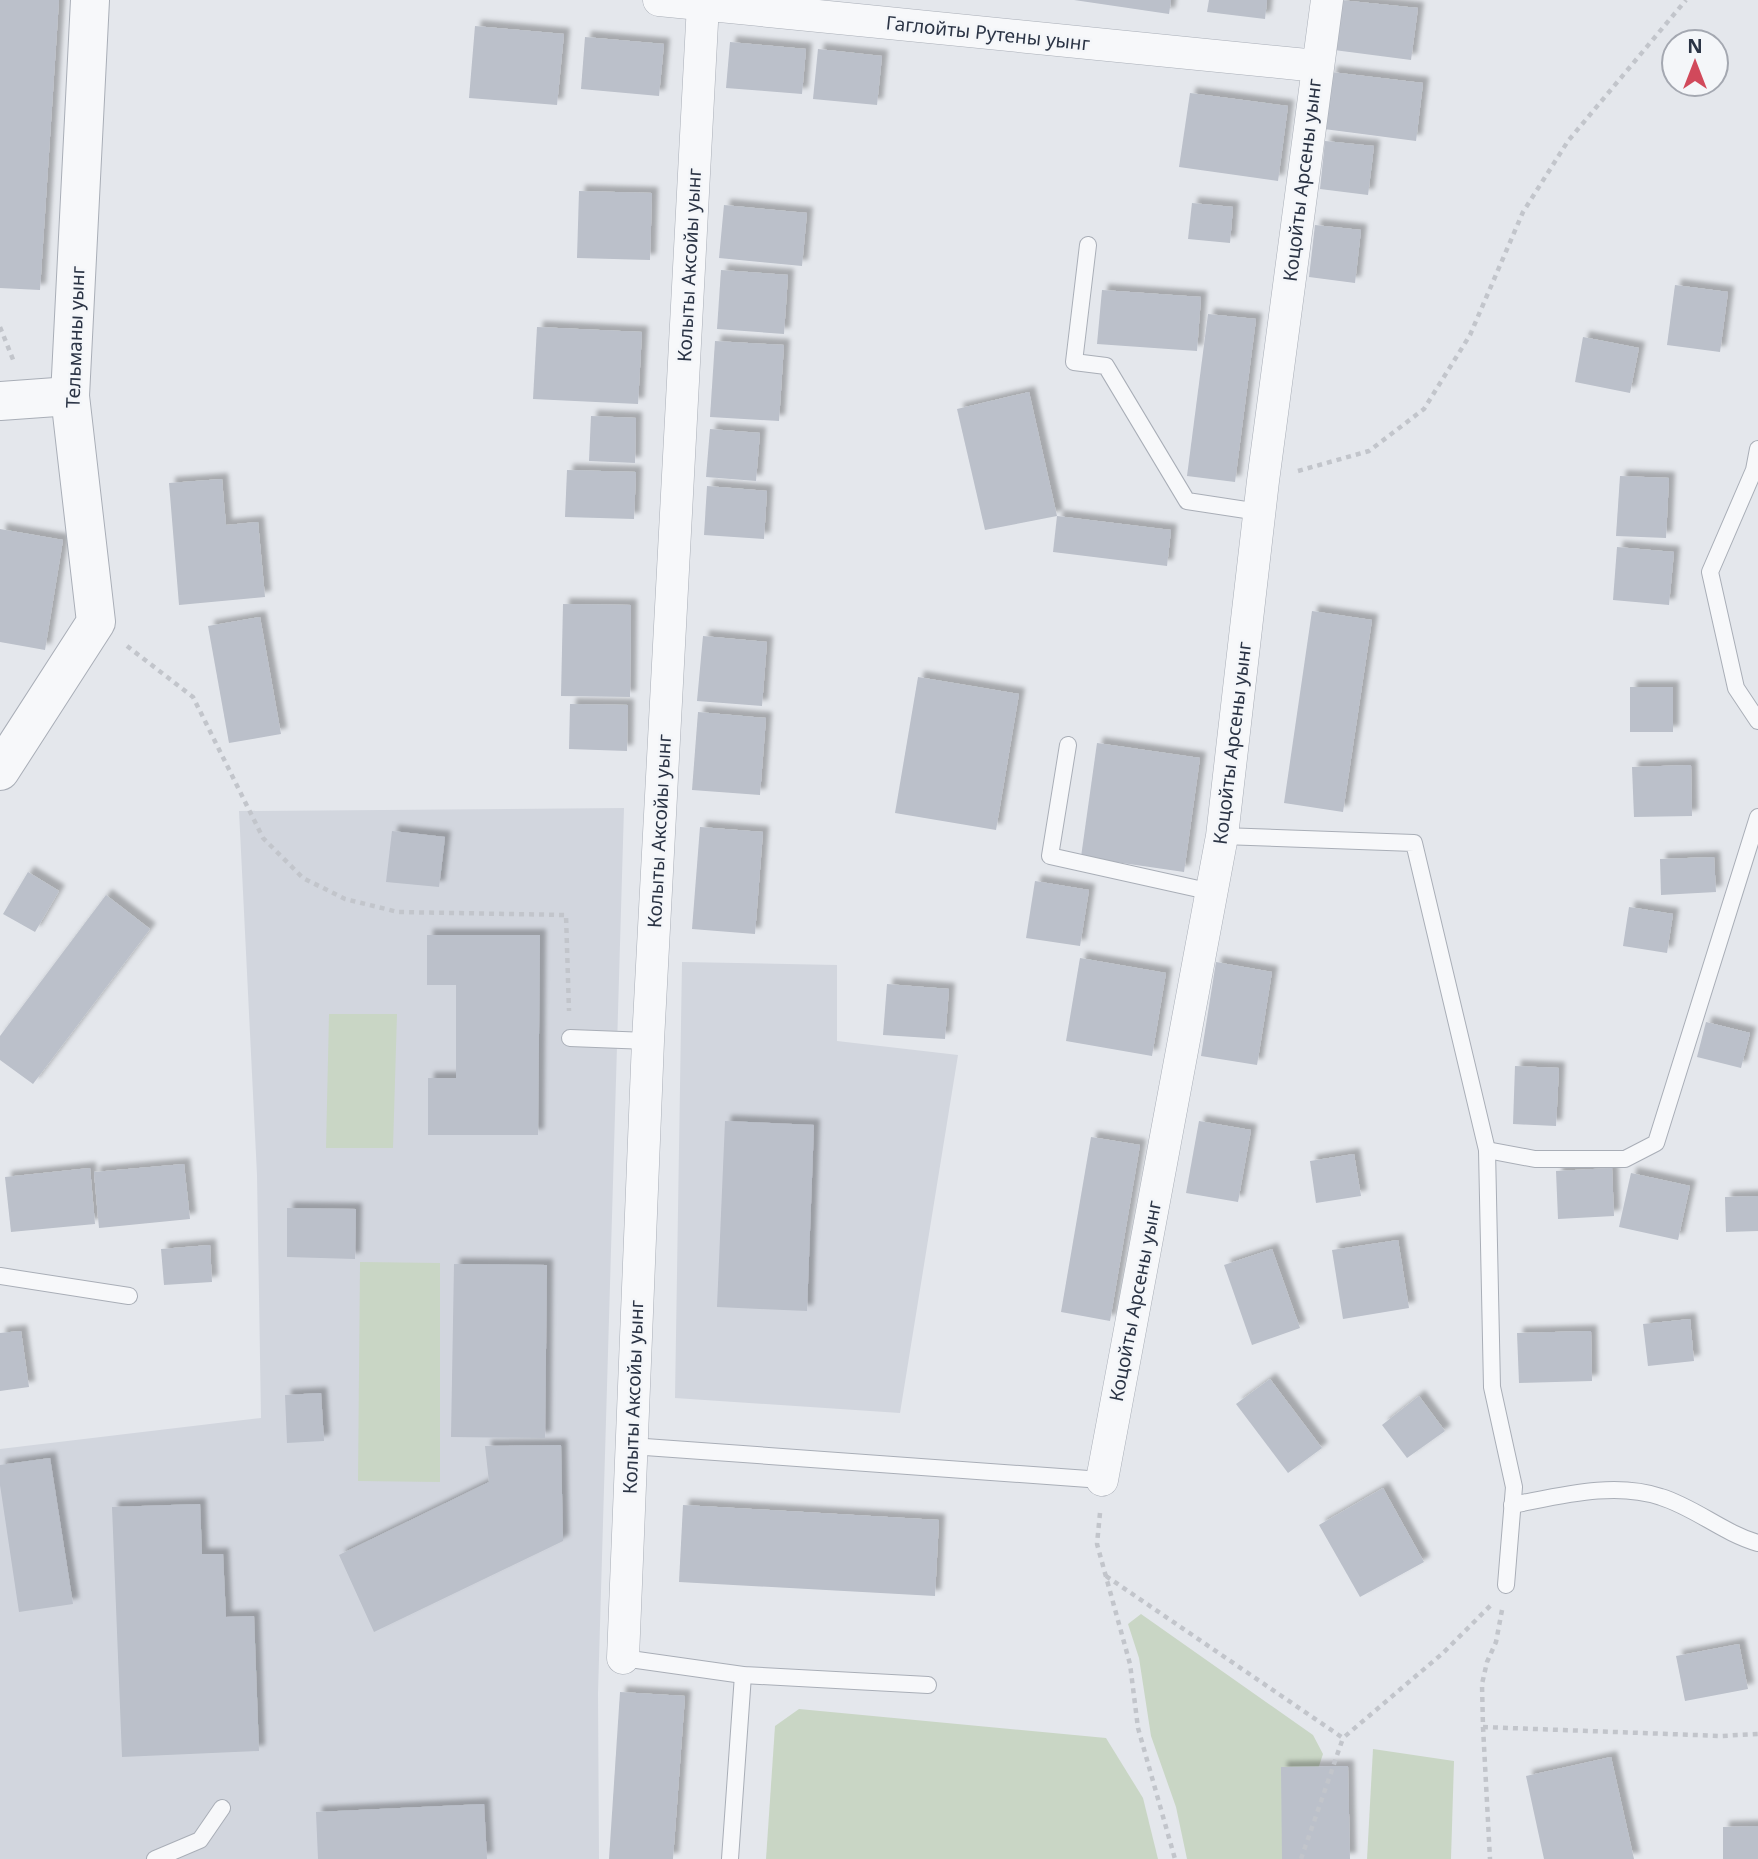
<svg xmlns="http://www.w3.org/2000/svg" width="1758" height="1859" font-family="'Noto Sans',sans-serif">
	<style>
		.built { fill: #d2d6de }
		.green { fill: #c9d6c5 }
		.building { fill: #bbc0ca; filter: url(#shadow) }
		.lines { fill: none; stroke-linecap: round; stroke-linejoin: round }
		.service-casing { stroke: #a9aeb7; stroke-width: 18 }
		.minor-casing { stroke: #a9aeb7; stroke-width: 33 }
		.tertiary-casing { stroke: #a9aeb7; stroke-width: 40 }
		.path { stroke: #c2c5cb; stroke-width: 4.5; stroke-dasharray: 5 5; stroke-linecap: butt }
		.service { stroke: #f7f8fa; stroke-width: 16 }
		.minor { stroke: #f7f8fa; stroke-width: 32 }
		.tertiary { stroke: #f7f8fa; stroke-width: 38 }
		.labels { text-anchor: middle; stroke-width: 5; stroke-linejoin: round; paint-order: stroke }
		.street-label { font-size: 19px; fill: #2b3445; stroke: #f4f6f9 }
	</style>
	<defs>
		<filter id="shadow"><feDropShadow dx="6" dy="-6" stdDeviation="2" flood-color="#0004"/></filter>
	</defs>
	<rect width="100%" height="100%" fill="#e4e7ec"/>
	<g class="built">
		<polygon points="624,808 598,1693 599,1859 0,1859 0,1449 261,1418 257,1175 239,811"/>
		<polygon points="682,962 837,965 837,1041 958,1055 900,1413 675,1398"/>
	</g>
	<g class="green">
		<polygon points="329,1014 397,1014 393,1148 326,1148"/>
		<polygon points="360,1262 440,1263 440,1482 358,1481"/>
		<polygon points="1141,1614 1313,1735 1323,1754 1288,1859 1187,1859 1176,1807 1151,1736 1139,1658 1128,1624"/>
		<polygon points="799,1709 1106,1738 1143,1798 1158,1859 766,1859 775,1726"/>
		<polygon points="1373,1749 1454,1761 1451,1859 1367,1859"/>
	</g>
	<g class="building">
		<polygon points="0,0 59,0 40,290 0,288"/>
		<polygon points="1074,0 1171,0 1169,14"/>
		<polygon points="1209,0 1267,0 1265,19 1207,12"/>
		<polygon points="1340,0 1418,8 1411,60 1334,50"/>
		<polygon points="475,26 564,34 557,105 469,98"/>
		<polygon points="585,37 664,44 659,96 581,89"/>
		<polygon points="730,42 806,49 802,94 726,88"/>
		<polygon points="818,49 882,56 877,105 813,99"/>
		<polygon points="1331,72 1423,83 1416,141 1324,129"/>
		<polygon points="1190,93 1288,106 1278,181 1179,167"/>
		<polygon points="1325,141 1374,146 1368,195 1320,189"/>
		<polygon points="579,191 652,193 650,260 577,258"/>
		<polygon points="1192,203 1233,207 1230,243 1188,239"/>
		<polygon points="724,205 807,213 802,266 719,258"/>
		<polygon points="1315,225 1361,230 1355,283 1309,277"/>
		<polygon points="721,270 788,275 784,334 717,329"/>
		<polygon points="1675,285 1728,292 1720,352 1667,345"/>
		<polygon points="1102,290 1201,297 1197,351 1097,344"/>
		<polygon points="1208,314 1256,319 1235,482 1187,476"/>
		<polygon points="537,327 642,332 638,404 533,399"/>
		<polygon points="1583,337 1639,348 1630,393 1575,382"/>
		<polygon points="715,341 784,345 779,421 710,417"/>
		<polygon points="1029,392 1057,516 985,530 957,409"/>
		<polygon points="591,416 636,418 635,463 589,461"/>
		<polygon points="710,429 760,433 756,481 706,477"/>
		<polygon points="567,470 636,472 634,519 565,517"/>
		<polygon points="1620,476 1669,478 1666,538 1616,536"/>
		<polygon points="222,479 226,525 258,522 265,597 179,605 169,483"/>
		<polygon points="707,486 767,491 764,539 704,535"/>
		<polygon points="1057,516 1171,530 1167,566 1053,552"/>
		<polygon points="0,529 63,540 45,650 0,642"/>
		<polygon points="1617,547 1674,552 1669,605 1613,600"/>
		<polygon points="563,604 631,605 630,697 561,696"/>
		<polygon points="1312,611 1372,620 1343,812 1284,803"/>
		<polygon points="260,617 281,734 229,743 208,626"/>
		<polygon points="703,636 767,642 762,706 697,701"/>
		<polygon points="918,677 1019,694 996,830 895,813"/>
		<rect x="1630" y="687" width="43" height="45"/>
		<polygon points="570,704 628,705 627,751 569,749"/>
		<polygon points="698,712 766,718 760,795 692,790"/>
		<polygon points="1097,743 1200,758 1184,872 1081,857"/>
		<polygon points="1691,765 1692,816 1634,817 1632,767"/>
		<polygon points="700,827 763,832 755,934 692,929"/>
		<polygon points="392,831 445,837 439,887 386,882"/>
		<polygon points="1714,857 1716,892 1661,895 1660,859"/>
		<polygon points="28,872 59,891 35,932 3,914"/>
		<polygon points="1035,881 1089,890 1080,946 1026,938"/>
		<polygon points="106,895 150,929 33,1084 0,1060 0,1036"/>
		<polygon points="1629,907 1673,914 1667,953 1623,946"/>
		<polygon points="427,935 540,935 538,1135 428,1135 428,1078 456,1078 456,985 427,985"/>
		<polygon points="1080,958 1166,973 1152,1056 1066,1041"/>
		<polygon points="1216,962 1272,972 1257,1065 1201,1056"/>
		<polygon points="887,984 949,989 945,1039 883,1035"/>
		<polygon points="1706,1022 1750,1033 1741,1068 1697,1057"/>
		<polygon points="1515,1066 1559,1068 1556,1126 1513,1124"/>
		<polygon points="725,1121 814,1125 807,1311 717,1307"/>
		<polygon points="1199,1121 1251,1130 1238,1202 1186,1193"/>
		<polygon points="1091,1137 1140,1145 1110,1321 1061,1312"/>
		<polygon points="1354,1154 1361,1196 1316,1203 1310,1161"/>
		<polygon points="184,1164 190,1219 99,1228 94,1172"/>
		<polygon points="90,1168 95,1224 11,1232 5,1177"/>
		<polygon points="1612,1168 1614,1216 1558,1219 1556,1171"/>
		<polygon points="1631,1173 1690,1186 1678,1240 1619,1227"/>
		<polygon points="1758,1196 1758,1231 1726,1232 1725,1197"/>
		<polygon points="287,1208 356,1209 355,1259 287,1257"/>
		<polygon points="1398,1240 1409,1308 1343,1319 1332,1250"/>
		<polygon points="210,1245 212,1282 164,1285 161,1249"/>
		<polygon points="1272,1249 1300,1328 1252,1345 1224,1265"/>
		<polygon points="454,1264 547,1265 545,1438 451,1437"/>
		<polygon points="1690,1319 1694,1361 1648,1366 1643,1324"/>
		<polygon points="21,1331 29,1387 0,1391 0,1333"/>
		<polygon points="1591,1331 1592,1381 1519,1383 1517,1333"/>
		<polygon points="1270,1379 1322,1448 1288,1473 1236,1404"/>
		<polygon points="321,1393 324,1441 287,1443 285,1395"/>
		<polygon points="1419,1396 1445,1431 1407,1458 1382,1425"/>
		<polygon points="561,1445 563,1541 374,1632 339,1555 489,1482 485,1446"/>
		<polygon points="50,1458 73,1604 19,1612 0,1485 0,1465"/>
		<polygon points="1383,1488 1424,1562 1360,1597 1319,1525"/>
		<polygon points="200,1504 202,1554 223,1554 226,1617 254,1616 259,1751 122,1757 112,1507"/>
		<polygon points="683,1505 939,1520 935,1596 679,1582"/>
		<polygon points="1739,1644 1748,1689 1685,1701 1676,1656"/>
		<polygon points="620,1692 685,1696 673,1859 609,1859"/>
		<polygon points="1611,1757 1634,1859 1544,1859 1526,1776"/>
		<polygon points="1348,1766 1350,1859 1282,1859 1281,1767"/>
		<polygon points="484,1804 487,1859 318,1859 316,1812"/>
		<polygon points="1758,1826 1758,1859 1723,1859 1723,1827"/>
	</g>
	<g class="lines">
		<defs>
			<g id="service">
				<polyline points="1088,245 1074,362 1106,366 1187,501 1259,512"/>
				<polyline points="1758,449 1754,470 1710,572 1736,688 1758,721"/>
				<polyline points="1068,745 1050,856 1212,892"/>
				<polyline points="1222,836 1414,843 1487,1150 1492,1387 1514,1487 1506,1585"/>
				<polyline points="570,1038 648,1041"/>
				<polyline points="1487,1150 1535,1159 1625,1159 1656,1143 1758,817"/>
				<polyline points="0,1276 129,1296"/>
				<polyline points="631,1446 1102,1480"/>
				<path d="M 1512,1505 C 1560,1496 1614,1481 1661,1497 C 1696,1508 1723,1533 1758,1543"/>
				<polyline points="623,1658 743,1675 928,1685"/>
				<polyline points="155,1859 200,1840 222,1808"/>
				<polyline points="730,1859 743,1675"/>
			</g>
			<g id="minor">
				<polyline points="659,0 1317,66"/>
				<polyline points="1102,1480 1222,836 1263,481 1327,0"/>
				<polyline points="623,1658 648,1041 703,4"/>
			</g>
			<g id="tertiary">
				<polyline points="0,401 70,396"/>
				<polyline points="0,771 96,622 70,396 90,0"/>
			</g>
		</defs>
		<use href="#service" class="service-casing"/>
		<use href="#minor" class="minor-casing"/>
		<use href="#tertiary" class="tertiary-casing"/>
		<g class="path">
			<polyline points="0,327 14,362"/>
			<polyline points="1298,471 1369,451 1424,409 1470,335 1523,212 1568,141 1686,0"/>
			<polyline points="127,646 193,697 263,838 303,878 345,899 398,912 566,915 569,1011"/>
			<polyline points="1100,1513 1097,1544 1130,1664 1138,1728 1175,1859"/>
			<polyline points="1106,1576 1343,1738 1443,1653 1491,1605"/>
			<polyline points="1502,1610 1496,1642 1487,1662 1482,1684 1483,1727 1721,1736 1758,1734"/>
			<polyline points="1483,1727 1490,1859"/>
			<polyline points="1301,1859 1343,1738"/>
		</g>
		<use href="#service" class="service"/>
		<use href="#minor" class="minor"/>
		<use href="#tertiary" class="tertiary"/>
	</g>
	<g class="labels">
		<g class="street-label">
			<text transform="translate(988 33) rotate(6)" y="7">Гаглойты Рутены уынг</text>
			<text transform="translate(1302 180) rotate(-83)" y="7">Коцойты Арсены уынг</text>
			<text transform="translate(689 265) rotate(-87)" y="7">Колыты Аксойы уынг</text>
			<text transform="translate(75 337) rotate(-88)" y="7">Тельманы уынг</text>
			<text transform="translate(1232 743) rotate(-83)" y="7">Коцойты Арсены уынг</text>
			<text transform="translate(659 831) rotate(-87)" y="7">Колыты Аксойы уынг</text>
			<text transform="translate(1135 1301) rotate(-79)" y="7">Коцойты Арсены уынг</text>
			<text transform="translate(633 1397) rotate(-88)" y="7">Колыты Аксойы уынг</text>
		</g>
	</g>
	<g transform="translate(1695 63)"><circle r="33" fill="#f4f6f9" stroke="#a4a8b1" stroke-width="2"/>
	<path d="M0-5L12 26L0 18L-12 26Z" fill="#d1495b"/>
	<text y="-10" font-size="19" font-weight="bold" text-anchor="middle" fill="#2b3445">N</text>
	</g>
</svg>
